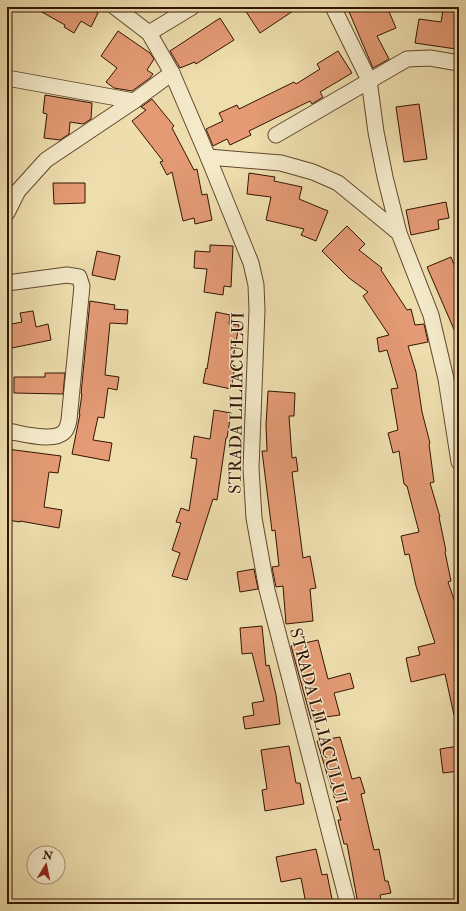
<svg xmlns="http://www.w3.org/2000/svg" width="466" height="911" font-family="'IM FELL Double Pica',serif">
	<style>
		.building { fill: #e39a75; stroke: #331402 }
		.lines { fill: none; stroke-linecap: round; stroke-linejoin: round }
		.street-casing { stroke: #62462d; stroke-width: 17 }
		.street { stroke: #f4eaca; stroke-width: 15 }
		.labels { text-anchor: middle; stroke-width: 3; stroke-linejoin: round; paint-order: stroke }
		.street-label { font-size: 17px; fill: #331402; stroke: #f4eaca }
	</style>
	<rect width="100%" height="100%" fill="#eedeae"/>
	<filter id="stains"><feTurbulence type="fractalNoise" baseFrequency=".005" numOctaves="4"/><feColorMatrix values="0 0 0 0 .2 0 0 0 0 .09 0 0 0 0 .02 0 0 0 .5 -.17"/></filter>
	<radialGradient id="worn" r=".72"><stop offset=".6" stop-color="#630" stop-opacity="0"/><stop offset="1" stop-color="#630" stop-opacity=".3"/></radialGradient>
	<g class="building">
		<polygon points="33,7 87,7 98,13 91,27 81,21 74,33 64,27 65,25"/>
		<polygon points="243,7 299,7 260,33"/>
		<polygon points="347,7 387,7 396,28 377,36 389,59 373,68"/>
		<polygon points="443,10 459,13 459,27 456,49 415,43 419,19 441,22"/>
		<polygon points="220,18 234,40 196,64 195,62 180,68 170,51"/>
		<polygon points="118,31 150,53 154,59 147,70 153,74 150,78 132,91 114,88 106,82 117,68 101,56"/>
		<polygon points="338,51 352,73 320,92 323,97 312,104 310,101 249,131 251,135 230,145 227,139 213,146 206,129 223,121 219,113 237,105 239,109 294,82 296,84 320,69 317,64"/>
		<polygon points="45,95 92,103 91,119 83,124 70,122 69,134 60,140 44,138 47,114 43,113"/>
		<polygon points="152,99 174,126 172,128 194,170 197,169 202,195 207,194 212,220 195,224 194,218 183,221 172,172 167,175 160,162 163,161 132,121 146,110 141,107"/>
		<polygon points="419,104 427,159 404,162 396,107"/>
		<polygon points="249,173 275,177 274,181 302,187 299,199 328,211 316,241 301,235 304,229 266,220 271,197 247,194"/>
		<polygon points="53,183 85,183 85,203 54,204"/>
		<polygon points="446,202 449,218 438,220 439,229 411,235 406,210"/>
		<polygon points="347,226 365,244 359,250 382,268 381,270 407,310 411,309 415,325 424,324 428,342 408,346 416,372 422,412 430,443 429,444 434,482 430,483 440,517 439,517 446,551 445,552 451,581 448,582 459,614 459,714 454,715 445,674 411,682 406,658 420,655 418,647 435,643 416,586 409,554 405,555 401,536 419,532 407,486 406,486 405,484 404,484 399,451 393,453 388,433 398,430 391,389 398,388 387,350 379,352 377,338 389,335 363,296 368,292 349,278 322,251"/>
		<polygon points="210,245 233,246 231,287 224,286 223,295 204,292 207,269 194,268 195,251 210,252"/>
		<polygon points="97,251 120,256 115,280 92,275"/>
		<polygon points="451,257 459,277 459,341 427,267"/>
		<polygon points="90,301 115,305 114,309 128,310 127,324 110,323 105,375 119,377 117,390 108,388 104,418 98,417 93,440 112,443 109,461 72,454 80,414 79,414 82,394 81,394"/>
		<polygon points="33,311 36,327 48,324 51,340 7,349 7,325 22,322 20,313"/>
		<polygon points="216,312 230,315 229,324 239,325 232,365 235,366 231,389 203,383 206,368 207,369"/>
		<polygon points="45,373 65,373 63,394 14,393 14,377 45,377"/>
		<polygon points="268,391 295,393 294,416 289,416 292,458 296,457 298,471 292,472 303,558 310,556 316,588 310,589 313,621 286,624 283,586 276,587 272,567 279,566 275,530 272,531 262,451 267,451 266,425"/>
		<polygon points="214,410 231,413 227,438 226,438 217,500 213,499 187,580 172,576 180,553 172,550 181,523 176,522 181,508 189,511 197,459 191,458 194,436 210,439"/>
		<polygon points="7,449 61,456 58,473 49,472 44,507 62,510 59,528 20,521 20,522 7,520"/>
		<polygon points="254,569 258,589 240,592 237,572"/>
		<polygon points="262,626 266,666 269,665 276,695 280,724 245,729 243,717 254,715 252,703 264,701 252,653 242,654 240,628"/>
		<polygon points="318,640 328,679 350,673 354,688 334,693 340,715 311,719 291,646"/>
		<polygon points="340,737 352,779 360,777 365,793 361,794 374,850 379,849 385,881 388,881 391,893 380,895 382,904 358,904 347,844 344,844 338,820 341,820 317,741"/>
		<polygon points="289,746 296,783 300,783 304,804 265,811 262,790 267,789 261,750"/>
		<polygon points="459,746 459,771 443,773 440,749"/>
		<polygon points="316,849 322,875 327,874 333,904 306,904 301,878 281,882 276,857"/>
	</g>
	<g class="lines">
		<defs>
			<g id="street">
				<polyline points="115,7 149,33 172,73 208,157 251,263 256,285 257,310 251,468 254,518 267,590 348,904"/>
				<polyline points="333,7 369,80 376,132 385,177 399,233 431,315 446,379 459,462"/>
				<polyline points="149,33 192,7"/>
				<polyline points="7,78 134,101"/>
				<polyline points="276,135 407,59 430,58 459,63"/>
				<polyline points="208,157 281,163 313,172 338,183 399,233"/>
				<polyline points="7,213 18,191 46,160 134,101 172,73"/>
				<path d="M 7,283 L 67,275 L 79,277 L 82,286 L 69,420 C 68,425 67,429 64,432 C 53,443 21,433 7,431"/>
			</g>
		</defs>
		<use href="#street" class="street-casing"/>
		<use href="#street" class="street"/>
	</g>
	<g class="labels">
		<g class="street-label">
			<text transform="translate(236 403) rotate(-89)" y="6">STRADA LILIACULUI</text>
			<text transform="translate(319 716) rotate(75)" y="6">STRADA LILIACULUI</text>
		</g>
	</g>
	<rect width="466" height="911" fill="none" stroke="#eedeae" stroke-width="24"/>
	<rect x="8" y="8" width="450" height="895" fill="none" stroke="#331402" stroke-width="2"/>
	<rect x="12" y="12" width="442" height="887" fill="none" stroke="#331402"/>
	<g transform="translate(46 865) rotate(10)"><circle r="19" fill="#f4eaca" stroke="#a7947a"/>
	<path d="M0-3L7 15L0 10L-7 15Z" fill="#8f2418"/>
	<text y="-6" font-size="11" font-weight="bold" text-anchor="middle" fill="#331402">N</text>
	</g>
	<rect width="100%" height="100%" filter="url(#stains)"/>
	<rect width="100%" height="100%" fill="url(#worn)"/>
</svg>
